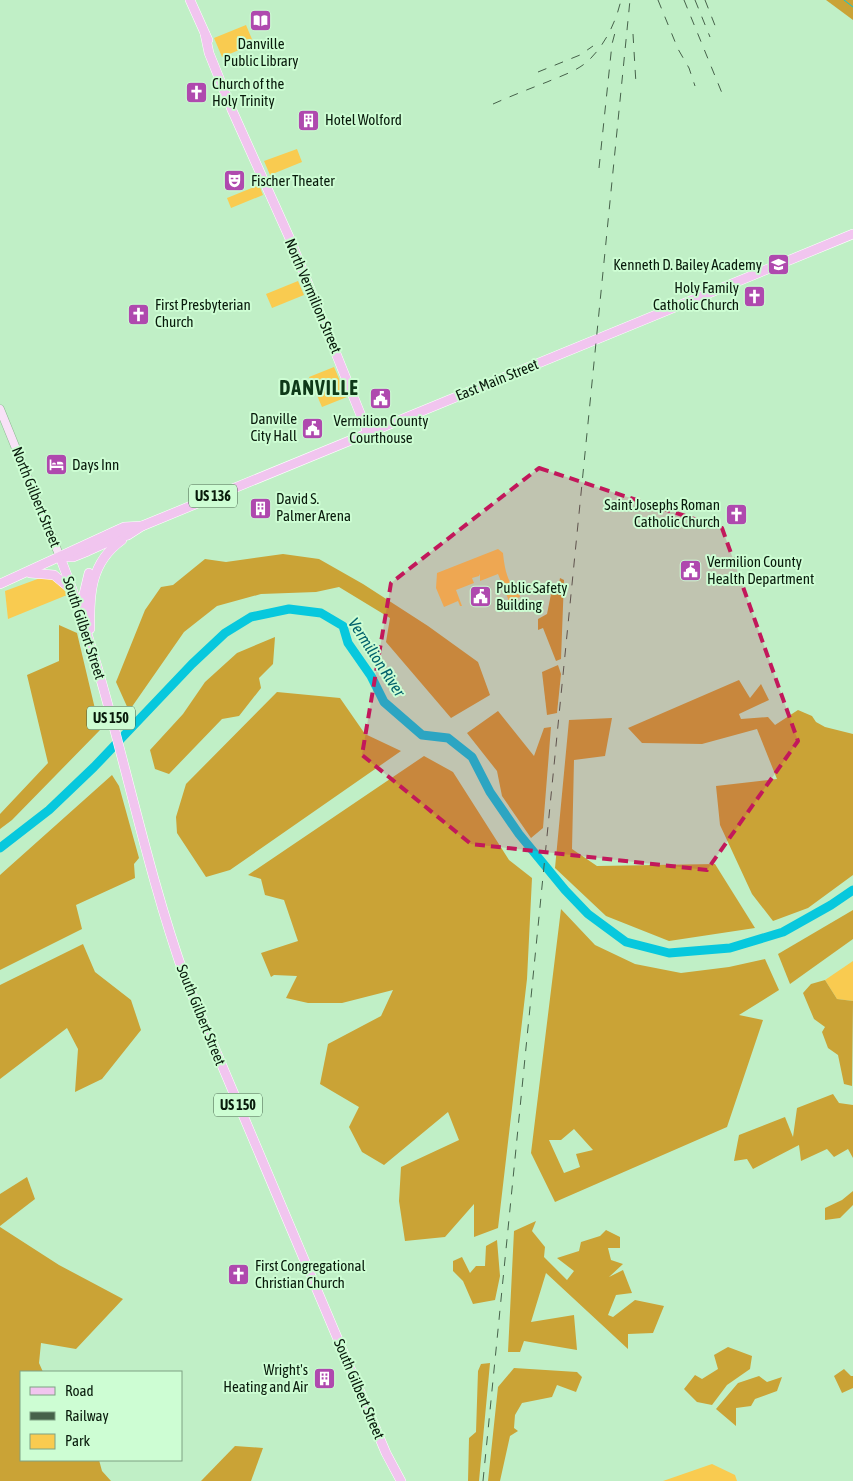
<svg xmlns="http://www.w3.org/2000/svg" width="853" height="1481" font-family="'Asap Condensed',sans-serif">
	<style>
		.green { fill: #f9cb50 }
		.forest { fill: #caa336; fill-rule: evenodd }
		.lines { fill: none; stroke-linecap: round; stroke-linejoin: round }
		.stream { stroke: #07c8dd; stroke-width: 1 }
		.river { stroke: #07c8dd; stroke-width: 9 }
		.secondary-casing { stroke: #8bb890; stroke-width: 9 }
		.primary-casing { stroke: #fff; stroke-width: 10 }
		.secondary { stroke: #f8e2f7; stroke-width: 8 }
		.primary { stroke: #f1c5ef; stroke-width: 9 }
		.rail { stroke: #46614a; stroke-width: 1; stroke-dasharray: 9 9; stroke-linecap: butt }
		.marked { fill: #c2185b; fill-opacity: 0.2; stroke: #c2185b; stroke-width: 4; stroke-dasharray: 10 6; stroke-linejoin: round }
		.labels { text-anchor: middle; stroke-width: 4; stroke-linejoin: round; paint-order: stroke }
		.shield { fill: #cdfdd3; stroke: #435e47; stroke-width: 1 }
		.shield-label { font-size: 14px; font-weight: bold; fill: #081a0b }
		.poi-label { font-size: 15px; fill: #081a0b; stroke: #cdfdd3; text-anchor: start }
		.street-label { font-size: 15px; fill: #081a0b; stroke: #cdfdd3 }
		.water-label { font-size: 16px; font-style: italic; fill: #00606b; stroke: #cdfdd3 }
		.district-label { font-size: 20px; font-weight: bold; letter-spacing: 1px; fill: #0e3918; stroke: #cdfdd3 }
	</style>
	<rect width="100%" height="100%" fill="#c0efc6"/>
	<g class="green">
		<polygon points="246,25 254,44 222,57 214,38"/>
		<polygon points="297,149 302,162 270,175 264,161"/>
		<polygon points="259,185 263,195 231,208 227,198"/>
		<polygon points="298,281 304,295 272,308 266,294"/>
		<polygon points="334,367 347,397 322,407 309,377"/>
		<path d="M 498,549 L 503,553 C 504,564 507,586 519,592 L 520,597 L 509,601 L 498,574 L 480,581 L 480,574 L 479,576 L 472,578 L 474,583 L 456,590 L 462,606 L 460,606 L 458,601 L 444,607 L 436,588 L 437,573 Z"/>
		<path d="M 43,577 C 55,579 62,584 67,595 L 8,619 L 5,591 Z"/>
		<polygon points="853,961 853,1001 837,999 825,980"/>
		<polygon points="712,1464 735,1475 737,1481 663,1481"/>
	</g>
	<g class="forest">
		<polygon points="826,0 853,0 853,20"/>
		<polygon points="283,554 319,559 363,584 428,626 478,662 490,695 451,718 386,642 390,618 339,587 316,592 261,594 217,606 184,632 129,711 116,682 145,610 161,587 173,585 205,559 226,562"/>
		<polygon points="560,578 564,580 561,659 556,661 543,628 538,630 538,619 547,614 551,594 550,589 559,583"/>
		<polygon points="59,625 77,633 100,730 12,820 0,829 0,814 48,763 27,675 59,661"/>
		<polygon points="275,637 273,664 259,678 261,688 239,716 222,719 169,774 155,769 150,750 183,714 205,682 237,653"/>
		<polygon points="558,665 561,674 557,713 547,715 542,672"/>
		<polygon points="739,680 750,698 761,684 769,700 739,714 741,719 768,717 775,725 798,710 812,716 816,722 825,727 853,734 853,875 808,908 773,921 752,894 720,825 716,786 777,779 757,729 702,744 642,743 628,728"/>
		<polygon points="277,692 340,698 365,734 401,751 230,870 206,877 177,833 176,817 186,784"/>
		<polygon points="498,711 534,756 544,728 551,727 543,828 531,838 502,796 497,771 467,733"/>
		<polygon points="612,718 605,756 574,760 572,849 597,866 715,864 755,928 669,941 606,916 555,868 569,720"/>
		<polygon points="424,756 453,772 509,860 532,878 527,979 498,1228 474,1237 474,1204 445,1237 405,1241 399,1201 401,1167 459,1140 448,1112 384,1165 362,1152 349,1127 359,1107 320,1084 328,1044 381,1016 393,990 342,1003 308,1003 286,998 297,976 274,975 271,977 261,953 298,941 284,900 265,895 261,879 248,875"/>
		<polygon points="112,775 119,786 139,858 134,864 135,878 76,905 82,929 0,970 0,875"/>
		<path d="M 561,909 L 595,945 L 635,964 L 681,973 L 729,967 L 765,959 L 779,990 L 739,1015 L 763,1020 L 727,1127 L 555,1202 L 531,1153 ZM 574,1129 L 593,1150 L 576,1154 L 580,1167 L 564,1173 L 549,1140 L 561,1140 Z"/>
		<polygon points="853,910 853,939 790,984 778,954"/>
		<polygon points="83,944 95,972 131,1000 141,1030 102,1079 75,1092 78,1049 67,1028 0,1079 0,985"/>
		<polygon points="825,980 837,999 853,1001 852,1086 844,1084 838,1055 828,1048 822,1032 825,1027 814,1019 803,993 811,984"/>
		<polygon points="833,1094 839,1103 853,1105 853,1158 848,1149 834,1157 827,1149 801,1161 799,1145 753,1169 747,1159 734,1161 739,1135 785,1117 793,1137 797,1108"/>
		<polygon points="27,1177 35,1199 0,1226 0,1194"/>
		<polygon points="853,1191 853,1205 840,1218 825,1220 825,1208 842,1200"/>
		<polygon points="536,1221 532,1231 545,1247 544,1257 567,1280 574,1271 557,1258 579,1251 581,1242 600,1236 606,1230 620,1237 620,1248 608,1248 611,1260 623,1264 609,1277 623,1270 632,1293 616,1295 608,1315 613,1317 635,1300 664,1306 653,1333 628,1334 628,1349 546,1273 531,1322 574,1315 577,1350 524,1341 520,1352 508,1352 514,1231"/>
		<polygon points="0,1227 59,1265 123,1299 76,1349 41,1343 39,1363 43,1372 21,1372 21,1460 99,1460 102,1471 111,1481 0,1481"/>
		<polygon points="497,1240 500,1276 495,1300 473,1304 463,1281 453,1271 453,1261 462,1257 470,1273 476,1266 485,1266 486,1246"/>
		<polygon points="728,1347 752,1356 750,1369 727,1385 712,1405 697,1402 684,1389 695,1375 702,1379 718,1369 714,1355"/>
		<polygon points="490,1363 479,1481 468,1481 469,1438 476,1432 478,1371 481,1364"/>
		<polygon points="514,1368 577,1372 582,1377 576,1392 557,1385 552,1397 522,1403 515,1415 514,1428 518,1431 510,1436 500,1481 488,1481 498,1387"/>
		<polygon points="844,1369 851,1376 853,1376 853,1388 842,1393 834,1376"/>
		<polygon points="759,1376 767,1382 782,1377 777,1391 755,1399 751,1406 736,1408 736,1426 716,1409 738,1383"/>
		<polygon points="235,1446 263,1448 251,1481 201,1481"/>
	</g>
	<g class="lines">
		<polyline class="stream" points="844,0 853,7"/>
		<polyline class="river" points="0,848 49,810 94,767 192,664 225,633 251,617 289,609 321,613 343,626 348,643 371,676 384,702 422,735 448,738 472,757 490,792 519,834 565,890 588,914 626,942 669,953 730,948 783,932 831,905 853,890"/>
		<defs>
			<polyline id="secondary" points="0,409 60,557"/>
			<g id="primary">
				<polyline points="190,0 208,40"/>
				<polyline points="205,34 209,53 232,110 290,239 368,433"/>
				<path d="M 60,557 C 114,693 136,840 185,978 L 386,1453 L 401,1481"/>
				<polyline points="60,557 73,557 88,551 119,537 128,535 142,526 853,234"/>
				<polyline points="30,573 54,575 72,590"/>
				<polyline points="0,584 113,532 124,527 142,526"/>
				<polyline points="82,609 82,602 89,573"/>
				<path d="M 90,629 C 89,593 91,562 122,540"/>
			</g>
		</defs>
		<use href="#secondary" class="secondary-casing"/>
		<use href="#primary" class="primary-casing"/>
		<use href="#secondary" class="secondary"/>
		<use href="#primary" class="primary"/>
		<g class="rail">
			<polyline points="658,0 678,49 689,68 695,86"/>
			<polyline points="684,0 724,98"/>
			<polyline points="695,0 710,37"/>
			<polyline points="705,0 716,28"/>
			<polyline points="633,34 636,84"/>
			<polyline points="538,72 580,55 593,46"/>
			<path d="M 493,104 C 511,96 529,89 547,82 C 561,76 577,71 588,61 C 605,45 616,22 621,0"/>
			<polyline points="599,168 612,44 616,29"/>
			<polyline points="483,1481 630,0"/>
		</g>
	</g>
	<path class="marked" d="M 539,468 L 722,528 L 798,741 L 707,870 L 471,844 L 362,755 L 391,583 Z"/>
	<defs>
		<symbol id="library-square" viewBox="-11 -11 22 22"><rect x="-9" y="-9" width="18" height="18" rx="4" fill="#af49ae" stroke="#cdfdd3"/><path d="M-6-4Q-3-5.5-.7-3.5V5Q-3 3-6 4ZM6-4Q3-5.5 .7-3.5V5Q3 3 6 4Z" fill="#fff"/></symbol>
		<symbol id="church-square" viewBox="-11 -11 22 22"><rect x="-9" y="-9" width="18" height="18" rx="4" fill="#af49ae" stroke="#cdfdd3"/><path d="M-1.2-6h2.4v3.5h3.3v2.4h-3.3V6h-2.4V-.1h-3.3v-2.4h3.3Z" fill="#fff"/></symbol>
		<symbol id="building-square" viewBox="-11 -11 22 22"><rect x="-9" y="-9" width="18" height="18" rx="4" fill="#af49ae" stroke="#cdfdd3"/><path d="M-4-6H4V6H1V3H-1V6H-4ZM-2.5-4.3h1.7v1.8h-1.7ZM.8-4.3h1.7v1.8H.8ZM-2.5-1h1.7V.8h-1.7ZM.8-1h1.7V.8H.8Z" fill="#fff"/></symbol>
		<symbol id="theatre-square" viewBox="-11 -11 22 22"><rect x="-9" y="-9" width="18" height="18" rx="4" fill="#af49ae" stroke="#cdfdd3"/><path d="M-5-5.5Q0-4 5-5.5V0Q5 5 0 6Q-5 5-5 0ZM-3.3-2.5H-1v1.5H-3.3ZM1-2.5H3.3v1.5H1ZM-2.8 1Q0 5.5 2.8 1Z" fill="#fff"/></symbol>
		<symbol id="school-square" viewBox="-11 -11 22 22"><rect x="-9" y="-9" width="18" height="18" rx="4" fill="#af49ae" stroke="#cdfdd3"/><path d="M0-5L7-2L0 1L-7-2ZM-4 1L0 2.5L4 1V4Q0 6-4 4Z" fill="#fff"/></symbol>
		<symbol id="civic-square" viewBox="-11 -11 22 22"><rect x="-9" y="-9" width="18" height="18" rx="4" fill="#af49ae" stroke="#cdfdd3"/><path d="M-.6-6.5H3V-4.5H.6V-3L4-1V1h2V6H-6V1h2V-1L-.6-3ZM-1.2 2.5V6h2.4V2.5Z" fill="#fff"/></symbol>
		<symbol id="hotel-square" viewBox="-11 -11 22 22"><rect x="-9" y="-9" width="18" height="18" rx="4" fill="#af49ae" stroke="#cdfdd3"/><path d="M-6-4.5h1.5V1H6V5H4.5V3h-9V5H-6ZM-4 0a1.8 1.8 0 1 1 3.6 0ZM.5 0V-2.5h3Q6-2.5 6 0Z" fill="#fff"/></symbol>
	</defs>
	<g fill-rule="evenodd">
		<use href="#library-square" x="248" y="8" width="25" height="25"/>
		<use href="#church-square" x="184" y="80" width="25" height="25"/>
		<use href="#building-square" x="296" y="108" width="25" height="25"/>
		<use href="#theatre-square" x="222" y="168" width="25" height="25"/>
		<use href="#school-square" x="766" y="252" width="25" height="25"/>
		<use href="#church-square" x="742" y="284" width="25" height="25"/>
		<use href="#church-square" x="126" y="302" width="25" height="25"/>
		<use href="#civic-square" x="368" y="386" width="25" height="25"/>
		<use href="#civic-square" x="300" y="416" width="25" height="25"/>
		<use href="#hotel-square" x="44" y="452" width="25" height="25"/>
		<use href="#building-square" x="248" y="496" width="25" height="25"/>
		<use href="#church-square" x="724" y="502" width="25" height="25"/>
		<use href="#civic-square" x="678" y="558" width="25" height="25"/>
		<use href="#civic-square" x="468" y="584" width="25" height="25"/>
		<use href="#church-square" x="226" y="1262" width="25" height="25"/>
		<use href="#building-square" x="312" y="1366" width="25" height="25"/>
	</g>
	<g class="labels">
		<g class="shield">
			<rect x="189" y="484.5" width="48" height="23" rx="4"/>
			<rect x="87" y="706.5" width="48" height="23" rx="4"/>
			<rect x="214" y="1093.5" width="48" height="23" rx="4"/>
		</g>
		<g class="shield-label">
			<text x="213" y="501">US 136</text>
			<text x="111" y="723">US 150</text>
			<text x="238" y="1110">US 150</text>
		</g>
		<g class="poi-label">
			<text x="261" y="49" text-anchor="middle">Danville<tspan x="261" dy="17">Public Library</tspan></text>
			<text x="212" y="89">Church of the<tspan x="212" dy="17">Holy Trinity</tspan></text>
			<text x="325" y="125">Hotel Wolford</text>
			<text x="251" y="186">Fischer Theater</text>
			<text x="762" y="270" text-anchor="end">Kenneth D. Bailey Academy</text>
			<text x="739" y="293" text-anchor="end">Holy Family<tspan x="739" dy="17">Catholic Church</tspan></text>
			<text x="155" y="310">First Presbyterian<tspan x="155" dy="17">Church</tspan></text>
			<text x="297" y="424" text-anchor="end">Danville<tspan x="297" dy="17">City Hall</tspan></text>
			<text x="381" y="426" text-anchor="middle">Vermilion County<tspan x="381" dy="17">Courthouse</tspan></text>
			<text x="72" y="470">Days Inn</text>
			<text x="276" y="504">David S.<tspan x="276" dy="17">Palmer Arena</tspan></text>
			<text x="720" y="510" text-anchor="end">Saint Josephs Roman<tspan x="720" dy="17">Catholic Church</tspan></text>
			<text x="707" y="567">Vermilion County<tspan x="707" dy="17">Health Department</tspan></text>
			<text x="496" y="593">Public Safety<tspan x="496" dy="17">Building</tspan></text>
			<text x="255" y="1271">First Congregational<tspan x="255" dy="17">Christian Church</tspan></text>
			<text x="308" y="1375" text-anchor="end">Wright's<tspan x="308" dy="17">Heating and Air</tspan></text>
		</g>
		<g class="street-label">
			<text transform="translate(313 296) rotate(67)" y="5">North Vermilion Street</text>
			<text transform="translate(497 380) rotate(-22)" y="5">East Main Street</text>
			<text transform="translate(36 497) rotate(68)" y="5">North Gilbert Street</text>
			<text transform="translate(84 628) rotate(72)" y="5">South Gilbert Street</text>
			<text transform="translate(201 1015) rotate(68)" y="5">South Gilbert Street</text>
			<text transform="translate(359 1389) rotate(67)" y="5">South Gilbert Street</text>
		</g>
		<g class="water-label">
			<text transform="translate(377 657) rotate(57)" y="6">Vermilion River</text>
		</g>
		<g class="district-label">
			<text x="319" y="395">DANVILLE</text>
		</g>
	</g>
	<rect x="20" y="1371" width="162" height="90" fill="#cdfdd3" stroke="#7ea283"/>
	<rect x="30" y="1387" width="25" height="8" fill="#f1c5ef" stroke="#7ea283"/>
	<text x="65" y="1396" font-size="15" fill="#081a0b">Road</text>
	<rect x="30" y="1412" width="25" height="8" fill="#46614a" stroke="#7ea283"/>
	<text x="65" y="1421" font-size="15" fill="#081a0b">Railway</text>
	<rect x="30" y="1434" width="25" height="15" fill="#f9cb50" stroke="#7ea283"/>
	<text x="65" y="1446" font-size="15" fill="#081a0b">Park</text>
</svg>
